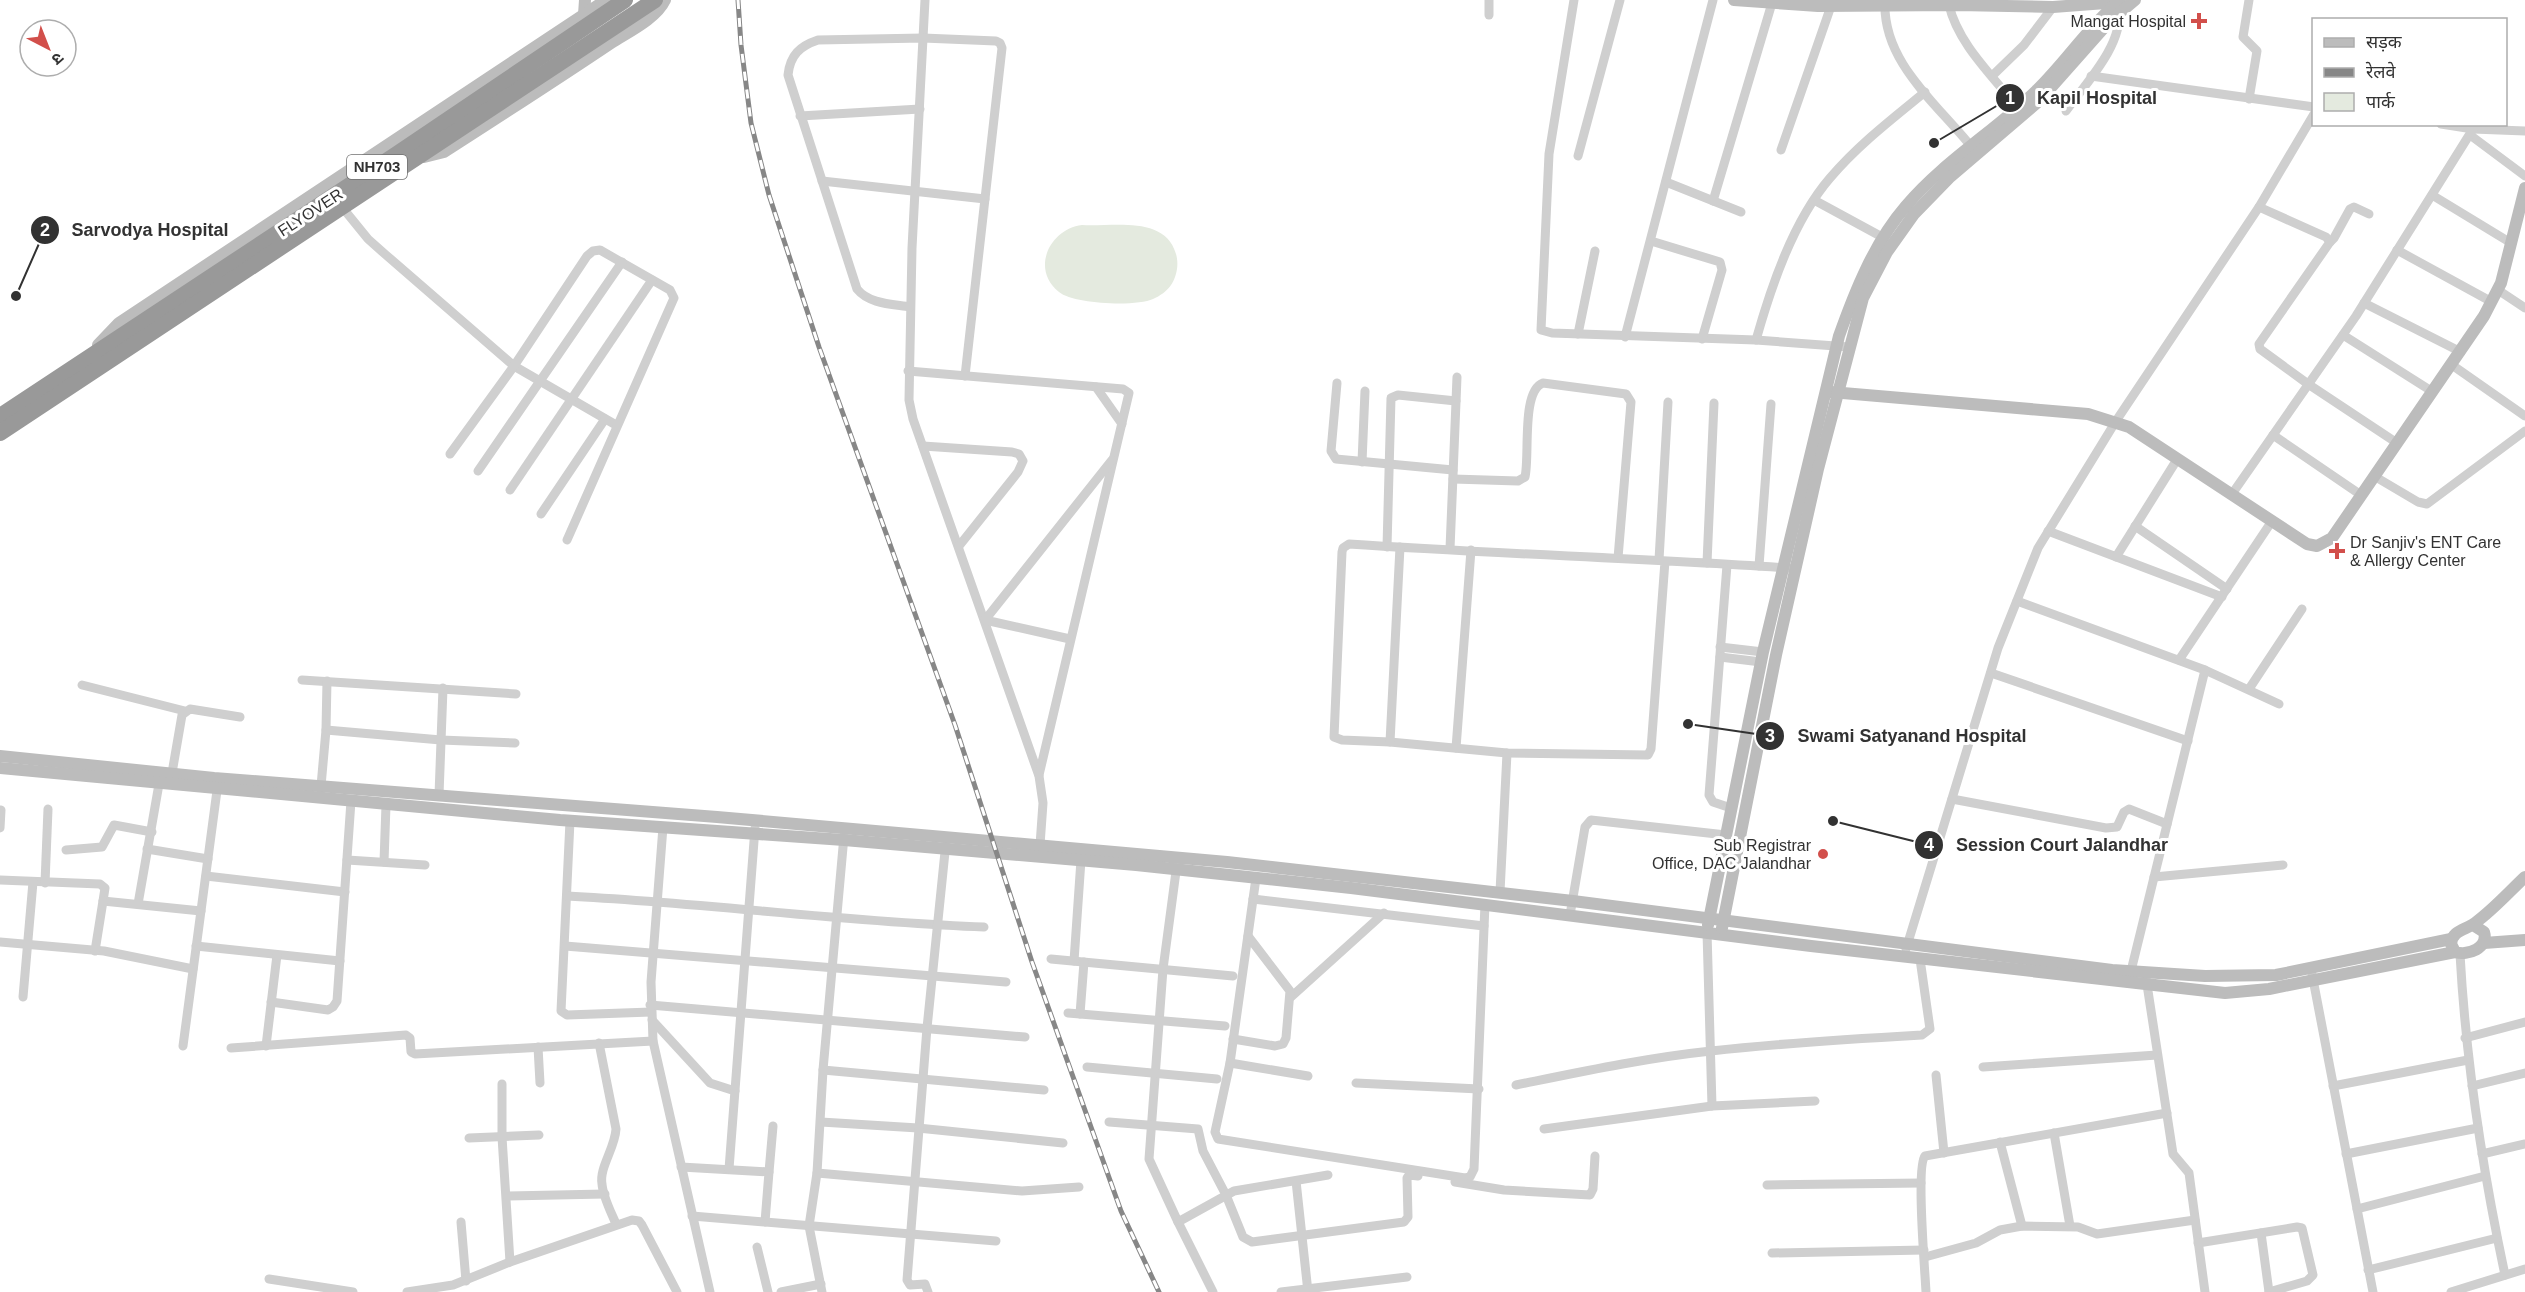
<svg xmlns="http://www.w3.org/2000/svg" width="2525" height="1292" font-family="Helvetica,'Noto Sans Devanagari',sans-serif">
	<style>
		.green { fill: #e4eadf }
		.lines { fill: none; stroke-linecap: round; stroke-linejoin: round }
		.street { stroke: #cfcfcf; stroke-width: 9 }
		.secondary { stroke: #bcbcbc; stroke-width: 12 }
		.highway { stroke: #999; stroke-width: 16 }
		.rail-casing { stroke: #878787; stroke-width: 5 }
		.rail { stroke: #fff; stroke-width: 3; stroke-dasharray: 9; stroke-linecap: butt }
		.poi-dot { fill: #d24f4b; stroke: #fff; stroke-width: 2 }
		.labels { text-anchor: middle; stroke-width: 6; stroke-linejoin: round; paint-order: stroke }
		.shield { fill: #fff; stroke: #707070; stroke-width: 1.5 }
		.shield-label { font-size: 15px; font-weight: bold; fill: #323232 }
		.poi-label { font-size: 16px; fill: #323232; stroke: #fff; text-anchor: end }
		.street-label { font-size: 16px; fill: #323232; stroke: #fff }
		.leader { fill: none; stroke: #323232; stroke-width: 2 }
		.callout-dot { fill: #323232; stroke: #fff; stroke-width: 2 }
		.mark-label { font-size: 18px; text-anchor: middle; font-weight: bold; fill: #fff }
		.callout-label { font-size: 18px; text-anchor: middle; font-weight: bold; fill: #323232; stroke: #fff; stroke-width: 6; stroke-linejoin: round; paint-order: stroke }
	</style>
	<rect width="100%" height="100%" fill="#fff"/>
	<path class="green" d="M 1082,225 C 1113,227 1165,215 1176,254 C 1179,264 1177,276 1171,285 C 1167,291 1160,296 1153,299 C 1136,307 1073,304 1059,292 C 1030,269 1050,229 1082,225 Z"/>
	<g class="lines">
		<g class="street">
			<polyline points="925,0 912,248 909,400 913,419 1039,776 1043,803 1040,845"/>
			<polyline points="1489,0 1489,15"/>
			<polyline points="1574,0 1549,154 1541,330 1552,333 1756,340 1849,347"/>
			<path d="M 1885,1 C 1882,63 1939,105 1974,150"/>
			<path d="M 1949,5 C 1958,44 1993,76 2017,107"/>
			<polyline points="1992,76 2024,45 2053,7"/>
			<polyline points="2091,76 2314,107"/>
			<polyline points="2249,99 2257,51 2243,37 2249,0"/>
			<path d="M 2066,111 C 2086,83 2123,45 2119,10"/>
			<polyline points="800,116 920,109"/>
			<polyline points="2441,124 2473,129 2525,131"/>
			<polyline points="2470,135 2525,176"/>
			<polyline points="1781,150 1831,6"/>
			<polyline points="1578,156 1620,0"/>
			<polyline points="822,181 985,199"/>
			<polyline points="1666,182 1741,212"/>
			<polyline points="2432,195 2511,243"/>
			<polyline points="1814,200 1884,238"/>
			<polyline points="1713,201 1772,3"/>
			<polyline points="342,207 368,239 386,255 514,366 616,425"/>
			<polyline points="2259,207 2326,237 2330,242 2259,344 2260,349 2308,384 2397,443"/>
			<polyline points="1651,241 1720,262 1722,270 1702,339"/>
			<polyline points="2330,242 2334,238 2350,209 2354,207 2369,214"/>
			<polyline points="2397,250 2492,302"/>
			<polyline points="2498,290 2525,308"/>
			<polyline points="2364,303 2461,352"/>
			<path d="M 910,307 C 892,304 869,304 857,289 L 788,75 C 790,55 800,46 818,40 L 923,38 L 996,41 L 1000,43 L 1002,48 L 965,376"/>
			<polyline points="1578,334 1595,251"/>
			<polyline points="2343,335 2433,392"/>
			<polyline points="1625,337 1713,0"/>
			<path d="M 1756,340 C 1771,287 1793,221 1830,178 C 1858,145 1892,119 1925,92"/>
			<polyline points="2452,365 2525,416"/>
			<polyline points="908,371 1123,389 1129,393 1039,775"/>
			<polyline points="1337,383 1331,451 1336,459 1453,470"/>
			<polyline points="1096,387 1122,424"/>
			<polyline points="2273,435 2361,495"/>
			<polyline points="923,446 1012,452 1019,454 1023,461 1018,472 959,546"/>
			<polyline points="450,454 514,366 587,256 593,251 600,250 670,290 674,298 567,540"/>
			<polyline points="1362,462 1365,391"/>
			<polyline points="478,471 622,262"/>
			<polyline points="2374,476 2418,502 2427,504 2525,431"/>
			<path d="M 1453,479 L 1518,481 L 1525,477 C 1530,456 1521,391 1543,383 L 1626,394 L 1631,402 L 1618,558"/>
			<polyline points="510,490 652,280"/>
			<polyline points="2232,494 2356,316 2473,129"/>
			<polyline points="541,514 605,419"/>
			<polyline points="2135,526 2227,589"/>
			<polyline points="2048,531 2222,597"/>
			<polyline points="1387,547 1391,398 1398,395 1456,401"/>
			<polyline points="1450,549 1457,377"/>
			<polyline points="2116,557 2178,458"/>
			<polyline points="1659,560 1668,402"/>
			<path d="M 1665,561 L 1651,749 L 1648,755 L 1507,753 L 1390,742 L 1342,740 L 1334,737 L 1342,552 L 1343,548 L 1349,544 C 1496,554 1643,558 1789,568"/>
			<polyline points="1707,563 1714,403"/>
			<polyline points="1727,565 1709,795 1713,802 1731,808"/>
			<polyline points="1759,566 1771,404"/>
			<polyline points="2017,601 2205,670 2279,704"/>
			<polyline points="1070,639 985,620 1112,460"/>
			<polyline points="1720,647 1763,652"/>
			<polyline points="1720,657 1761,662"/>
			<polyline points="2179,660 2272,521"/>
			<polyline points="1991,673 2188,741"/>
			<polyline points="302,680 516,694"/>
			<polyline points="82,685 185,711"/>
			<polyline points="2249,689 2302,609"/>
			<polyline points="326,730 441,740 515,743"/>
			<polyline points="1390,742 1400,547"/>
			<polyline points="1456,748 1471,550"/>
			<polyline points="172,773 182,715 190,709 240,717"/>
			<polyline points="321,786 326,730 327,681"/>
			<polyline points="439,795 443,688"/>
			<polyline points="1952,799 2106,828 2117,827 2124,812 2129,809 2167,824"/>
			<polyline points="570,821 561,1011 567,1015 651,1012"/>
			<polyline points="663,827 651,982 653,1041 710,1292"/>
			<polyline points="0,828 1,810"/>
			<polyline points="147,849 208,859"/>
			<polyline points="66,850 102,847 114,825 152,832"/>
			<polyline points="347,860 425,865"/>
			<polyline points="384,862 386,805"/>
			<polyline points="1177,864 1163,969 1149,1159 1178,1222 1213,1292"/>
			<polyline points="206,876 345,892"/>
			<polyline points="2154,877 2283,865"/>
			<polyline points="1256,878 1230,1063 1215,1132 1218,1139 1465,1178 1470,1177 1474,1169 1485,904"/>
			<polyline points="0,880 100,884 105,888 103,901 201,911"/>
			<polyline points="45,883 48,809"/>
			<polyline points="1500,892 1507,753"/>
			<path d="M 567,896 C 707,903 845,922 984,927"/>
			<polyline points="1253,899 1484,926"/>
			<polyline points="138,904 159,784"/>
			<polyline points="1570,915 1585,827 1591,820 1726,835"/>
			<polyline points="1707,932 1712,1106"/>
			<polyline points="0,942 104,951 193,969"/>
			<polyline points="196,946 340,961"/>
			<polyline points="565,946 1006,982"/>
			<polyline points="1906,949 1998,648 2038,548 2116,421 2259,207 2314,114"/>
			<polyline points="95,951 103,901"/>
			<path d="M 2460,954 C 2466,1064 2482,1167 2505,1275"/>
			<polyline points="1051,959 1233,976"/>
			<polyline points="1074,961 1081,860"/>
			<polyline points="2312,974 2373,1292"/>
			<polyline points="2130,975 2205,670"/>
			<polyline points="2146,978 2173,1154 2189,1173 2205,1292"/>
			<polyline points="23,997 33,882"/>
			<polyline points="1291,997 1384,913"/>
			<polyline points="271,1002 328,1010 333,1007 337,1001 351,801"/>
			<polyline points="650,1005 1025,1037"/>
			<polyline points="1068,1013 1225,1026"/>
			<polyline points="1080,1014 1084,962"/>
			<polyline points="652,1020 710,1083 735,1091"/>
			<polyline points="2465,1038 2525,1022"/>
			<polyline points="1233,1039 1275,1046 1283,1044 1286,1038 1290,991 1248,936"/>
			<path d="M 599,1043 L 616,1129 C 615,1148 599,1168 602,1184 C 603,1197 611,1212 616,1224"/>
			<polyline points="183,1046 218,783"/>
			<polyline points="266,1046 277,955"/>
			<polyline points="538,1047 540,1083"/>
			<polyline points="231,1048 406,1035 410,1038 411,1052 415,1054 653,1041"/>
			<polyline points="1230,1063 1308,1076"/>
			<polyline points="1087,1067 1217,1079"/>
			<polyline points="1983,1067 2157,1055"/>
			<polyline points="823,1070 1044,1090"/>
			<polyline points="1936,1075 1944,1153"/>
			<polyline points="1356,1083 1479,1089"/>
			<polyline points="502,1084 502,1137 510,1262"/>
			<path d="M 1516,1085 C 1580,1072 1645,1058 1711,1051 C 1781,1043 1851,1039 1922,1035 L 1930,1029 L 1920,959"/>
			<polyline points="2333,1086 2468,1060"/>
			<polyline points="2472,1086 2525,1073"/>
			<polyline points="821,1122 918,1128 1063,1143"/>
			<polyline points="1109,1122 1198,1129 1203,1151 1226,1195 1243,1237 1252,1242 1404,1222 1408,1217 1407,1178 1409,1175 1418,1176"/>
			<polyline points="1544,1129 1712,1106 1815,1101"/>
			<polyline points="2054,1133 2070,1226"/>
			<polyline points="469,1138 539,1135"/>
			<polyline points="2000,1142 2022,1226"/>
			<polyline points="2346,1154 2478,1128"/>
			<polyline points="2482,1154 2525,1144"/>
			<polyline points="681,1167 769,1172 765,1222"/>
			<polyline points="729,1169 755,828"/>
			<polyline points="769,1172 773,1126"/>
			<polyline points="817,1173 1022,1191 1079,1187"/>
			<polyline points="1296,1181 1308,1292"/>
			<polyline points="1455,1182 1504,1190 1590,1195 1593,1189 1595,1156"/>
			<polyline points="1767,1185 1921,1183"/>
			<polyline points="507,1196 605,1194"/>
			<polyline points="2357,1209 2485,1176"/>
			<polyline points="692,1216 996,1241"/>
			<polyline points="461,1222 466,1281"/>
			<polyline points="1178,1222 1234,1191 1328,1175"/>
			<polyline points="2261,1233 2269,1292"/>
			<polyline points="2198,1243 2297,1227 2302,1228 2313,1275 2307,1281 2269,1292"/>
			<polyline points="757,1247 768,1292"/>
			<polyline points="1772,1253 1924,1250"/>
			<polyline points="1925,1257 1976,1243 2000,1230 2022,1226 2078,1227 2097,1234 2195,1220"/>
			<polyline points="2368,1270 2497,1238"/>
			<polyline points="269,1279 353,1292"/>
			<polyline points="407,1292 453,1285 510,1262 632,1220 639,1221 642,1225 677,1292"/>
			<polyline points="781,1292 821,1284"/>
			<polyline points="822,1292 809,1226 817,1173 823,1070 844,836"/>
			<polyline points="928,1292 925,1284 910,1285 907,1280 927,1028 946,842"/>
			<polyline points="1281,1292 1407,1277"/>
			<path d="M 1926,1292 C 1925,1271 1916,1166 1925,1156 L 2167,1113"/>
			<polyline points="2451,1292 2525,1269"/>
		</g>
		<g class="secondary">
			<polyline points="1734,0 1818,6 1958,5 2053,7 2119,2"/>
			<polyline points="584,15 585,0"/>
			<path d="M 424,157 L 444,152 C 500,116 556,80 611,43 C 628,32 656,19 665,0"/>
			<polyline points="98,345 119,323 606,0"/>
			<polyline points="1831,392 2088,414 2129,427 2307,544 2317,546 2332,538 2484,316 2501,283 2525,188"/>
			<polyline points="0,756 214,778 717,817 1227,862 1573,901 2112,970 2205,976 2276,975 2451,939"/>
			<polyline points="0,768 560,820 844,840 1136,865 1351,888 1811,946 2225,993 2269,989 2455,952"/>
			<path d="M 1708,925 L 1763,652 L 1839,336 C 1855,291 1874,243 1906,206 C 1943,162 1995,131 2036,91 C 2066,62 2088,27 2120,0"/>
			<path d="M 2473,925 L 2484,932 C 2489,948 2468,956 2455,952 L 2451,944 C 2452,930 2466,930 2475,923 C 2493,910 2509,892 2525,877"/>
			<polyline points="1722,928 1776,655 1818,469 1863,298 1887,252 1914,214 1949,178 2039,101 2109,22 2135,0"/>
			<polyline points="2484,943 2525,940"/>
		</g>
		<g class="highway">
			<polyline points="0,416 397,154 625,0"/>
			<polyline points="0,433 655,0"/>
		</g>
		<defs>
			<polyline id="rail" points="738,0 741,45 751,123 769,195 819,347 955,725 1032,962 1121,1211 1159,1292"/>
		</defs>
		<use href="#rail" class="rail-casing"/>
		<use href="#rail" class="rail"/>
	</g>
	<g class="poi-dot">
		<path d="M2196 12h6v6h6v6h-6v6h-6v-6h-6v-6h6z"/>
		<path d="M2334 542h6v6h6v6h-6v6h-6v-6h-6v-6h6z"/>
		<circle cx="1823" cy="854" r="6"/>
	</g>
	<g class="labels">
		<rect class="shield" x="347" y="155" width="60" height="24" rx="4.5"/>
		<g class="shield-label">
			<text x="377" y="172">NH703</text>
		</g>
		<g class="poi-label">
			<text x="2186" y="27">Mangat Hospital</text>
			<text x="2350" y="548" text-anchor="start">Dr Sanjiv's ENT Care<tspan x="2350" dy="18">&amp; Allergy Center</tspan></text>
			<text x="1811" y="851">Sub Registrar<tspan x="1811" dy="18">Office, DAC Jalandhar</tspan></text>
		</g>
		<g class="street-label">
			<text transform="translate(310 212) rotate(-33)" y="6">FLYOVER</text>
		</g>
	</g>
	<path class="leader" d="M1934 143L2010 98M16 296L45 230M1688 724L1770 736M1833 821L1929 845"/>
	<g class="callout-dot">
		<circle cx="1934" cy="143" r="6"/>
		<circle cx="16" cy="296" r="6"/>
		<circle cx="1688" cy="724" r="6"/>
		<circle cx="1833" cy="821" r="6"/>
		<circle cx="2010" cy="98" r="15"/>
		<circle cx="45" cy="230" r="15"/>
		<circle cx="1770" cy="736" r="15"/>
		<circle cx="1929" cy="845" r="15"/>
	</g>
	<g class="mark-label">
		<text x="2010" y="104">1</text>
		<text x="45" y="236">2</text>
		<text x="1770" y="742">3</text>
		<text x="1929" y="851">4</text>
	</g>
	<g class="callout-label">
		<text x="2097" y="104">Kapil Hospital</text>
		<text x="150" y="236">Sarvodya Hospital</text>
		<text x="1912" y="742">Swami Satyanand Hospital</text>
		<text x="2062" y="851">Session Court Jalandhar</text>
	</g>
	<rect x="2312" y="18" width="195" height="108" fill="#ffffff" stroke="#adadad" stroke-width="1.5"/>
	<rect x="2324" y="38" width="30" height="9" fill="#bcbcbc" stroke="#adadad" stroke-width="1.5"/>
	<text x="2366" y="48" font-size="18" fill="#323232">सड़क</text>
	<rect x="2324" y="68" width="30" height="9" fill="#878787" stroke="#adadad" stroke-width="1.5"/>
	<text x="2366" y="78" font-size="18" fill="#323232">रेलवे</text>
	<rect x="2324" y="93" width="30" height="18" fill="#e4eadf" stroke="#adadad" stroke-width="1.5"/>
	<text x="2366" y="108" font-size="18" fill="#323232">पार्क</text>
	<g transform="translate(48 48) rotate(138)"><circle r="28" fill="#ffffff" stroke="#adadad" stroke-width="1.5"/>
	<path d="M0-4.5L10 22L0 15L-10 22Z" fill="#d24f4b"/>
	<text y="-9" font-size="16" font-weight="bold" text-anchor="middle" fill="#323232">उ</text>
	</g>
</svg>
